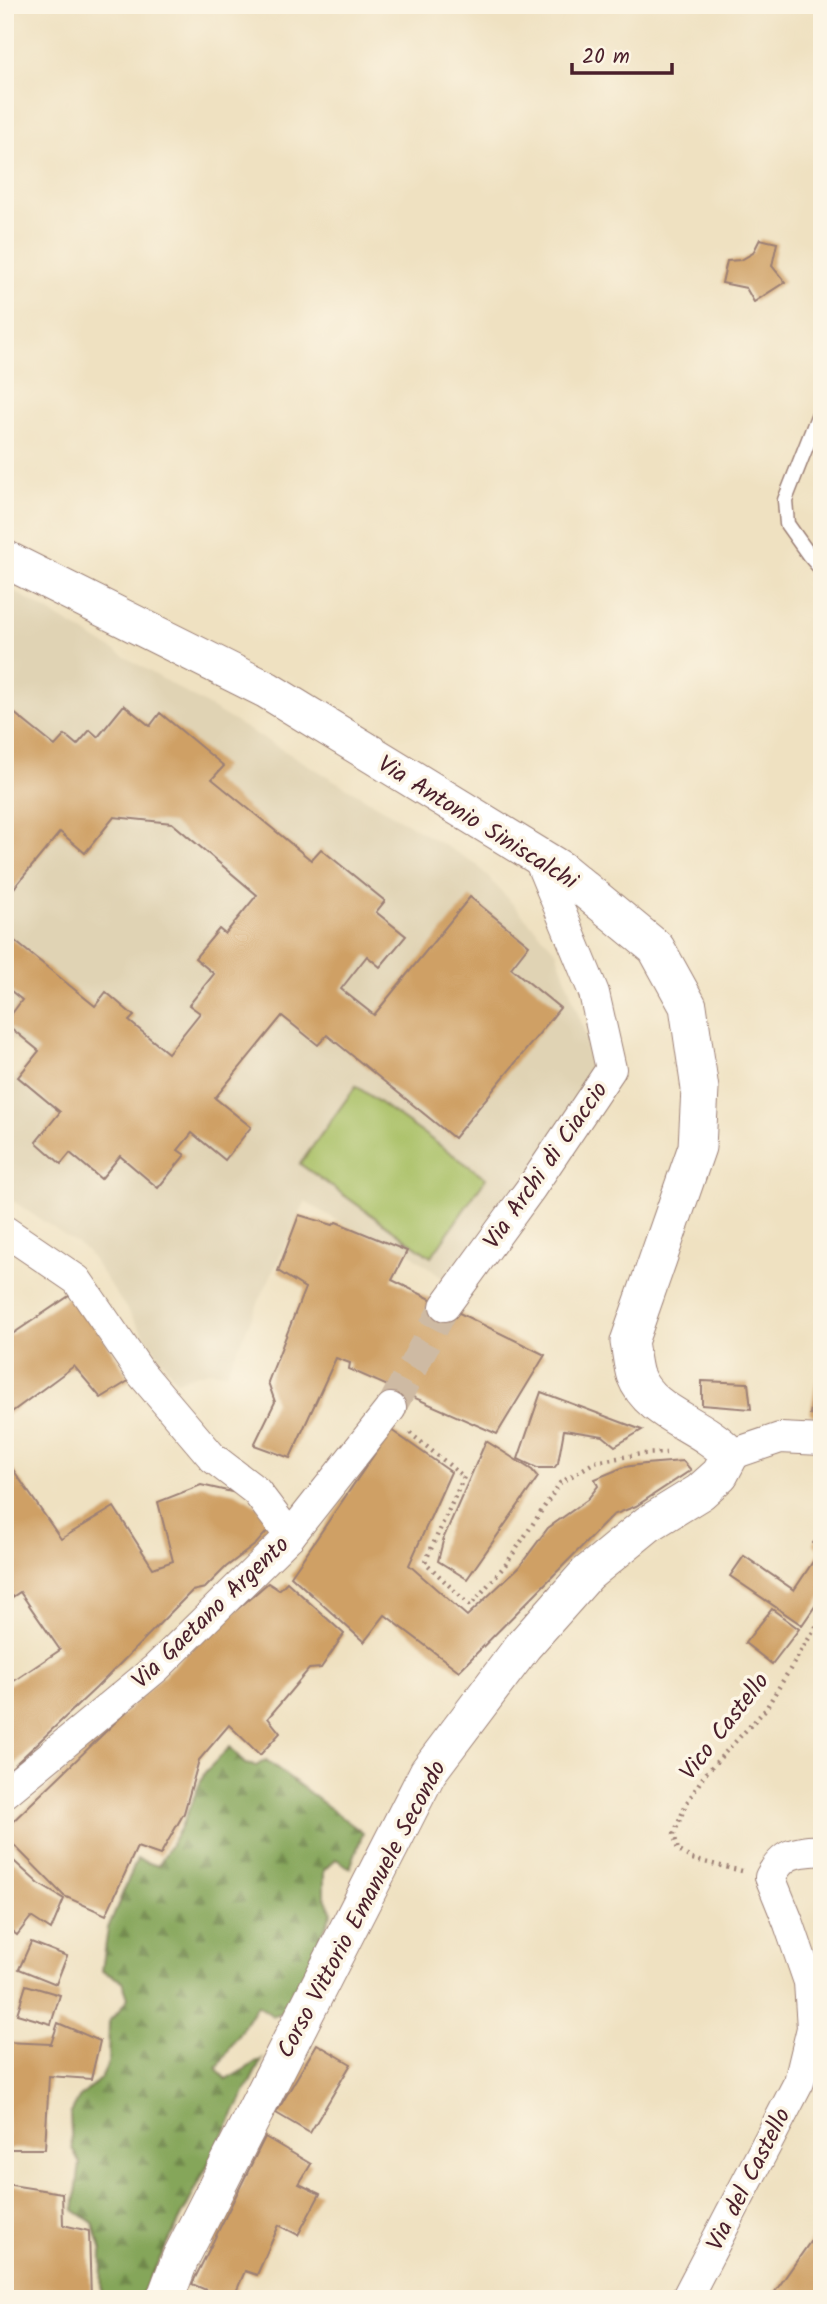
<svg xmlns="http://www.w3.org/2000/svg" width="827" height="2304" font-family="Kalam,sans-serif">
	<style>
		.built { fill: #e0d3b4 }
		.forest { fill: url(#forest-firs); stroke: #686242; stroke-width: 2 }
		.garden { fill: #a7bf64; stroke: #786f48; stroke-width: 2 }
		.building { fill: #cfa065 }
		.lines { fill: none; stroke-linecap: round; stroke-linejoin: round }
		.minor-tunnel { stroke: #cebaa3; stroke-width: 30; stroke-dasharray: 30 15; stroke-linecap: butt }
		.service-casing { stroke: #9c8076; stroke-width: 17 }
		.minor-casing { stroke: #9c8076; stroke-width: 32 }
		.tertiary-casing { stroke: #9c8076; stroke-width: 39 }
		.path { stroke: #9c8076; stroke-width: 4.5; stroke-dasharray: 2 5; stroke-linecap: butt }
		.service { stroke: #fff; stroke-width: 14 }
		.minor { stroke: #fff; stroke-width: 30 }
		.tertiary { stroke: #fff; stroke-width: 37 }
		.labels { text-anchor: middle; stroke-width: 7; stroke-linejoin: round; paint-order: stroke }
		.street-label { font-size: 24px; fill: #4a1f2b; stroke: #fcf5e5 }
	</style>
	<defs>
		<pattern id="forest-firs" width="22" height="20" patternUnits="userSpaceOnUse" patternTransform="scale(1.75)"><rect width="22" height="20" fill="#85a65a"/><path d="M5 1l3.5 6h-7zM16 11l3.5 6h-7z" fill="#6f874b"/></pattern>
	</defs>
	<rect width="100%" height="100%" fill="#fcf5e5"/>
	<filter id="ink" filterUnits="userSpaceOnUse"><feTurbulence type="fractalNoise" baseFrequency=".0143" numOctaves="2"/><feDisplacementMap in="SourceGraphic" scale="14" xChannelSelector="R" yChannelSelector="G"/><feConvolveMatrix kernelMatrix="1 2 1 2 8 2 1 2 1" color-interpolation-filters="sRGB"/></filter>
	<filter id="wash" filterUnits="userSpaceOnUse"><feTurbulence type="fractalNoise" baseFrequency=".00686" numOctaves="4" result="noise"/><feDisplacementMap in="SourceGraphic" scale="28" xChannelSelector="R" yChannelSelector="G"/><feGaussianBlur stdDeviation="1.57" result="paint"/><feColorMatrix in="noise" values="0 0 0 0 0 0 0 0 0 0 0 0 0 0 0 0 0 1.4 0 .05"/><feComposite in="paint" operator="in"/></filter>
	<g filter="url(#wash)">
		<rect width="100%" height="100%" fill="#efe1c1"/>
		<polygon class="built" points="5,586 476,864 556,951 599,1074 451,1285 407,1251 349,1227 305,1202 226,1373 208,1371 176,1381 86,1250 10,1199 10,1085 33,1055 5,1033"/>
		<polygon class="forest" points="230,1747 245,1764 256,1766 266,1760 363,1833 350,1868 336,1859 324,1870 324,1896 332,1912 289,2010 273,2016 257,2005 217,2069 226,2080 262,2059 144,2290 140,2299 101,2299 102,2251 93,2223 74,2210 80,2163 72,2148 70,2115 79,2098 101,2078 108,2063 109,2021 119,2011 128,1998 122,1981 102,1971 108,1928 137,1859 158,1866 180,1829 205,1772"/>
		<polygon class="garden" points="356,1086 486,1178 431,1257 300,1164"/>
		<g id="blocks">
			<g class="building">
				<polygon points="760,239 777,243 772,266 785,282 754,302 746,288 722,283 727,261 741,260 753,253"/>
				<polygon points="124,705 150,726 160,713 224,766 212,779 311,860 321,849 385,901 376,912 406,936 380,967 367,956 341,989 374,1015 470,897 529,945 511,968 560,1008 454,1138 327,1035 318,1045 282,1016 215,1098 251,1127 225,1160 192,1133 178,1150 185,1155 158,1188 120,1156 101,1179 70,1153 61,1164 36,1142 60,1112 18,1077 39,1051 5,1023 22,1000 5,986 5,933 95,1006 106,992 134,1016 129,1021 168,1053 200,1013 189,1005 214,974 195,958 219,929 225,934 257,895 172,823 114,817 85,853 60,832 5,899 5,724 14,713 55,746 65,735 77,745 90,730 98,737"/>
				<polygon points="299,1215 333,1225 336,1222 407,1251 392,1280 545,1355 497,1434 349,1369 350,1363 336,1358 290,1458 254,1445 275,1402 268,1382 305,1288 278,1271"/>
				<polygon points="75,1292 130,1380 101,1398 74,1366 5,1417 5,1339"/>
				<polygon points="822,1366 822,1417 810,1414 816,1381"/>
				<polygon points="702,1381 748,1383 751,1409 702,1405"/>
				<polygon points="541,1392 642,1430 615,1446 603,1436 564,1430 558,1463 554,1468 537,1468 518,1459"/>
				<polygon points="391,1430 451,1472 409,1565 467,1616 519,1567 548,1528 587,1500 598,1486 595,1479 624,1467 645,1464 683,1461 691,1470 636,1506 613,1515 459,1671 385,1615 364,1642 291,1576"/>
				<polygon points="486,1441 532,1470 538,1477 467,1579 438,1561 444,1537"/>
				<polygon points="5,1458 61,1539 114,1507 153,1568 173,1561 158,1502 201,1485 236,1493 258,1506 271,1527 256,1544 226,1567 205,1588 192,1591 96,1688 5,1774 5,1687 60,1650 20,1592 5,1602"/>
				<polygon points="822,1533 822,1596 802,1625 730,1576 744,1556 794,1590 820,1551 813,1543"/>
				<polygon points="287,1582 344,1634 321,1668 309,1669 268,1718 280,1733 260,1755 229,1725 199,1760 184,1813 160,1855 137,1847 106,1915 64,1896 5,1836 5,1829 192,1648 268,1583 279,1590"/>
				<polygon points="772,1609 799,1629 772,1664 745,1643"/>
				<polygon points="5,1853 39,1884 64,1899 51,1930 31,1917 17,1935 5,1926"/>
				<polygon points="31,1942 67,1956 56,1984 19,1969"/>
				<polygon points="26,1985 60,1995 51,2024 17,2014"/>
				<polygon points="58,2023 100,2041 91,2079 49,2076 45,2149 8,2149 5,2042 51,2044"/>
				<polygon points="317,2044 351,2064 310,2133 276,2113"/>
				<polygon points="265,2137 311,2164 299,2184 320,2194 298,2235 279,2225 257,2275 245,2271 233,2299 227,2299 192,2284"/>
				<polygon points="5,2184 62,2193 63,2225 89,2231 91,2299 5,2299"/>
				<polygon points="822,2225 822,2299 770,2299"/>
			</g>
		</g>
	</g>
	<g filter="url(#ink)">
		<use href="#blocks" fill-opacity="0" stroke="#9c8076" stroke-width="2"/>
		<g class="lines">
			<polyline class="minor-tunnel" points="391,1408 445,1306"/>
			<defs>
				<polyline id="service" points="822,406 785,500 787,524 809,555 822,570"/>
				<g id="minor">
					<polyline points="5,1231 77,1280 140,1372 213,1458 256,1491 290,1536"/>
					<polyline points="445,1306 531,1188 611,1069 594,993 538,857"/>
					<polyline points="730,1455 780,1438 822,1440"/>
					<polyline points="5,1793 156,1668 290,1536 391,1408"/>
					<path d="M 686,2299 L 799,2082 L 812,2028 L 809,1982 L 789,1924 L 770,1877 C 784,1852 794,1852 822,1850"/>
				</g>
				<path id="tertiary" d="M 5,559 L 267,690 L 561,870 L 656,948 L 688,1006 L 700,1089 L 697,1147 L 629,1342 C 631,1352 632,1365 635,1375 C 650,1415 702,1423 730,1455 L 720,1474 L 700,1492 L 648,1524 L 587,1574 L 523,1646 L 428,1772 L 180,2259 L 165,2299"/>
			</defs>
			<use href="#service" class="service-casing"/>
			<use href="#minor" class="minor-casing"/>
			<use href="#tertiary" class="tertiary-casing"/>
			<g class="path">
				<polyline points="410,1433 464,1477 425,1562 470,1606 507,1563 560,1483 595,1462 641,1454 666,1453"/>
				<polyline points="742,1871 692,1859 678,1850 674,1834 686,1804 705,1774 765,1710 822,1617"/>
			</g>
			<use href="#service" class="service"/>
			<use href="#minor" class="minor"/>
			<use href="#tertiary" class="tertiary"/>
		</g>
	</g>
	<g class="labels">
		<g class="street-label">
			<text transform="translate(478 822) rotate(32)" y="8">Via Antonio Siniscalchi</text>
			<text transform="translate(545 1165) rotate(-55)" y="8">Via Archi di Ciaccio</text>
			<text transform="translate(210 1612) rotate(-44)" y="8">Via Gaetano Argento</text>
			<text transform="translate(724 1726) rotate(-52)" y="8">Vico Castello</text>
			<text transform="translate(361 1909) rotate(-62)" y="8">Corso Vittorio Emanuele Secondo</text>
			<text transform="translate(748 2179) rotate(-63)" y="8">Via del Castello</text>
		</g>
	</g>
	<rect width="827" height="2304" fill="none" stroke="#fcf5e5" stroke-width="28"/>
	<path d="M572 63v10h100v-10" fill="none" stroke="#4a1f2b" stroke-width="3.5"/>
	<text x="582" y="63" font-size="21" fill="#4a1f2b" stroke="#fcf5e5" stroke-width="5" paint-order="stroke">20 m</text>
</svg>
